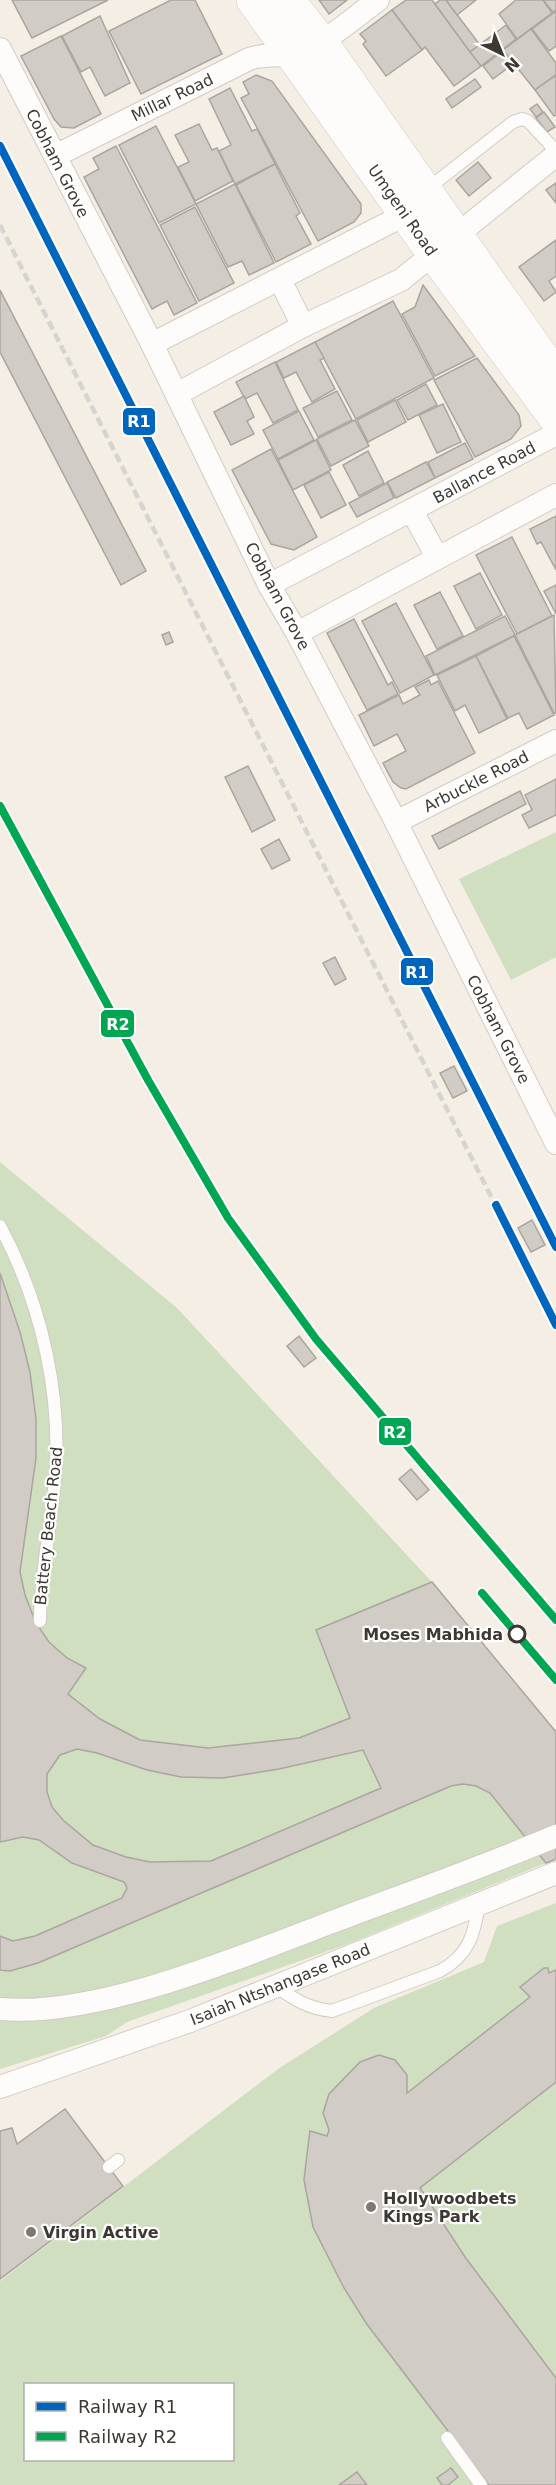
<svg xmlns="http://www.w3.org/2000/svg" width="556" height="2485" font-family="'DejaVu Sans',sans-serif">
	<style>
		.green { fill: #cfdfc0; fill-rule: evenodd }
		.building { fill: #d1ccc5; stroke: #aaa69f; stroke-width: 1.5; fill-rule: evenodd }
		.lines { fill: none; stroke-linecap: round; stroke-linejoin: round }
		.lane-casing { stroke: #d1ccc4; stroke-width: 14 }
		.street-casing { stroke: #d1ccc4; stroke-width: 24 }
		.primary-casing { stroke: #d1ccc4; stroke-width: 34 }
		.lane { stroke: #fdfcfb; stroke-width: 12 }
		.street { stroke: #fdfcfb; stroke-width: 22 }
		.primary { stroke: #fdfcfb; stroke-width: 33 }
		.rail { stroke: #d5d4d0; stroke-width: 4.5; stroke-dasharray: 9 4.5; stroke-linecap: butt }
		.rail-1-casing { stroke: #fff; stroke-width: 12 }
		.rail-2-casing { stroke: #fff; stroke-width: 12 }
		.rail-1 { stroke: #0065bd; stroke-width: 8 }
		.rail-2 { stroke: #00a651; stroke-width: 8 }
		.stop-dot { fill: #fff; stroke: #3d3932; stroke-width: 3 }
		.poi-dot { fill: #7d7870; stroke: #fff; stroke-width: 2 }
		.labels { text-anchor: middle; stroke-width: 4.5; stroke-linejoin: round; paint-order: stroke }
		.street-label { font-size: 16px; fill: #3d3932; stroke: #fff }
		.stop-label { font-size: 16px; font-weight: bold; fill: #3d3932; stroke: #fff; text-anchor: end }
		.poi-label { font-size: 16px; font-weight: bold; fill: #3d3932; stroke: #fff; text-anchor: start }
		.line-badge { stroke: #fff; stroke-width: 2 }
		.badge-label { font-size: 16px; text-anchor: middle; font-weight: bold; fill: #fff }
	</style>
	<rect width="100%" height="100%" fill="#f4eee4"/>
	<g class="green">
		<polygon points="556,832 556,957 511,980 459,879"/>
		<polygon points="0,1162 177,1308 432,1582 556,1732 556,1859 345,1945 127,2022 106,2036 0,2069"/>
		<path d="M 556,1903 L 556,2485 L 0,2485 L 0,2281 L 278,2069 L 374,2008 L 484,1962 L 497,1926 ZM 26,2384 L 232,2384 L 232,2460 L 26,2460 Z"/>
	</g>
	<g class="building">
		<polygon points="12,0 108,0 32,38"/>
		<polygon points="171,0 195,0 222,54 141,94 109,31"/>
		<polygon points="319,0 347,0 329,14"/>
		<polygon points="406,0 432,0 481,66 454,86 425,47 422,50 392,10"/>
		<polygon points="440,0 446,0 480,45 470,52 435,4"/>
		<polygon points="446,0 476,0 457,15"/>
		<polygon points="516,0 543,0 552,13 517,39 499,14"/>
		<polygon points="543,0 556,0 556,10 553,12"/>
		<polygon points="392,10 422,50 386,76 363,44 366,41 360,34"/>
		<polygon points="556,11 556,46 549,51 532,29"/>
		<polygon points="100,16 130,83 105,96 90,67 81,72 62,36"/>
		<polygon points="506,25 516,39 481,66 470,52"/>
		<polygon points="531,29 556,63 556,75 535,90 503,50"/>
		<polygon points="61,36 101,114 74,128 61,127 54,119 21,56"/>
		<polygon points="503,51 513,64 493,79 483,66"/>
		<polygon points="256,75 272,81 361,204 361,213 354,222 318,241 241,98 249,94 243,82"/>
		<polygon points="556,75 556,115 554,116 535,90"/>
		<polygon points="475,79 481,87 452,108 446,99"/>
		<polygon points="230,88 252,131 257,129 275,164 235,184 219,151 231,145 209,99"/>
		<polygon points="537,104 543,112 536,117 530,109"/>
		<polygon points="544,112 555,127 547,132 536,118"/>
		<polygon points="199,124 212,150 217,148 233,181 195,201 178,167 189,162 175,135"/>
		<polygon points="156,126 196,204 159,223 119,145"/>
		<polygon points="116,146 197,303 174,315 167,301 152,309 84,177 99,169 93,158"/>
		<polygon points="478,162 491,178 469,196 456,180"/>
		<polygon points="275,164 300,213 296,216 311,244 276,262 236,185"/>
		<polygon points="556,183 556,203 546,190"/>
		<polygon points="235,184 274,263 249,275 242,261 228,267 196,204"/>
		<polygon points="195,207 234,283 199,301 160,225"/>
		<polygon points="556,240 556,276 549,281 556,292 544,301 519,267"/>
		<polygon points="423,285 475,356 435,376 402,314 415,307"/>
		<polygon points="0,290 146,571 121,585 0,352"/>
		<polygon points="393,301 434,378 356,419 315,342"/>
		<polygon points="315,342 324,358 320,360 335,389 312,402 296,372 284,378 276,362"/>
		<polygon points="477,358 519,415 521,426 511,439 475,457 434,380"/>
		<polygon points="275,362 298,410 273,423 257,393 245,399 236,382"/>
		<polygon points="426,384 437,405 408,420 397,400"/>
		<polygon points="337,391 352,420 318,437 303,408"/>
		<polygon points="244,396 254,417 247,421 254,434 231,445 214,412"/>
		<polygon points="395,400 406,422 368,442 357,420"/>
		<polygon points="443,404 461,442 437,453 419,415"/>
		<polygon points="299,411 314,440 278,459 263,430"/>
		<polygon points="355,420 369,446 331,466 317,439"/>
		<polygon points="316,440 331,470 293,490 278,460"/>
		<polygon points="465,443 473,459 435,478 428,462"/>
		<polygon points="271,449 317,537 294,550 271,544 232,470"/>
		<polygon points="368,451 384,483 359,496 343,465"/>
		<polygon points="426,462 435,478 396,498 387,482"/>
		<polygon points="329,472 346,505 321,518 304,485"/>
		<polygon points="387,483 394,498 357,517 349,503"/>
		<polygon points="556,516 556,570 541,542 537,544 530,529"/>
		<polygon points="512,537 552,616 517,634 476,555"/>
		<polygon points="480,573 502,615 476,629 454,586"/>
		<polygon points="556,585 556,614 544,591"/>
		<polygon points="440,592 463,636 437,649 414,605"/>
		<polygon points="396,603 434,675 400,693 362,621"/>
		<polygon points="554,615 556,713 554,713 515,635"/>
		<polygon points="505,616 515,635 435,675 426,656"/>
		<polygon points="354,619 388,685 392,682 398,694 367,710 327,633"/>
		<polygon points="169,632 173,642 166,645 162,635"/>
		<polygon points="514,636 554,715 527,729 519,713 508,718 476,656"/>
		<polygon points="476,656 507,719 479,733 465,705 455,711 437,675"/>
		<polygon points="429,680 431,685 438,681 475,753 406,789 401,788 393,782 383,763 406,751 397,734 374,746 359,715 399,695 403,704 420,695 415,687"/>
		<polygon points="248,766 275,820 252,832 225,777"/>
		<polygon points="556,779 556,815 529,828 522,815 532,810 525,795"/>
		<polygon points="520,791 526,804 439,849 432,836"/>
		<polygon points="279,839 290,860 272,869 261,849"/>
		<polygon points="335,957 346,979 335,985 323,963"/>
		<polygon points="454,1066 467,1091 453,1098 440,1073"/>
		<polygon points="532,1220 545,1245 531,1252 518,1228"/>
		<path d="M 0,1273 L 20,1332 L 30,1372 L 36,1419 L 36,1458 L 20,1572 L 25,1595 L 36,1623 L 49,1642 L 67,1658 L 86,1668 L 68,1694 L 100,1719 L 140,1740 L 208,1748 L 299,1738 L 350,1718 L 316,1630 L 432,1582 L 556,1732 L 556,1859 L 546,1863 L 490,1793 L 476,1786 L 463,1784 L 451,1786 L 38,1963 L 10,1971 L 0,1970 L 0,1936 L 13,1941 L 35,1936 L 122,1898 L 127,1888 L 124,1882 L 72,1863 L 39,1840 L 23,1837 L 0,1842 ZM 77,1749 L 97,1753 L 147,1770 L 181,1777 L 223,1778 L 279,1769 L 363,1750 L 381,1788 L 211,1861 L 150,1862 L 126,1857 L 93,1845 L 63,1820 L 52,1807 L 47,1792 L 47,1774 L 60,1755 Z"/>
		<polygon points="299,1336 316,1358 304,1367 287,1346"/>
		<polygon points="411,1469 429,1490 417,1500 399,1479"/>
		<polygon points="544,1968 548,1968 549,1973 556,1970 556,2082 420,2188 465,2257 556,2378 556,2485 489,2485 366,2323 344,2288 313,2227 304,2180 307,2154 310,2131 327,2136 329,2130 323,2113 329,2094 360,2062 379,2055 395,2060 407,2075 407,2093 530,1997 520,1987"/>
		<polygon points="65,2109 123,2186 0,2279 0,2131 12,2128 17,2144"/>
		<polygon points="451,2468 458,2477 448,2485 442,2485 437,2478"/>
		<polygon points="357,2472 367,2485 339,2485"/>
	</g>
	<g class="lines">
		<defs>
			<g id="lane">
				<polyline points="426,190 513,122 522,119 528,121 556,151"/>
				<path d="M 0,1226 C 42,1304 64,1400 54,1490 C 50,1534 40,1576 40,1621"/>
				<path d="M 275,1986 C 294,1999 309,2009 332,2011 L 440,1971 C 469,1955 474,1935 479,1904"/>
				<polyline points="109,2167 118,2160"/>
				<polyline points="447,2438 481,2485"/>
			</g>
			<g id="street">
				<polyline points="0,49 152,344 269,585 297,633 396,822 556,1143"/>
				<path d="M 55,156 L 249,59 C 265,53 282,58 295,53 C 327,43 352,19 378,0"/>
				<polyline points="280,280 303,326"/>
				<polyline points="152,344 418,208"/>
				<polyline points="177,394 303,326 401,280 556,155"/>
				<polyline points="412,511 437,557"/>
				<polyline points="269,585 556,434"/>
				<polyline points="297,633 556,495"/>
				<polyline points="396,822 556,741"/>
				<path d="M 0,2009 C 99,2018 247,1954 340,1919 C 412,1892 485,1866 556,1836"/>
				<polyline points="0,2087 190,2021 556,1873"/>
			</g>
			<g id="primary">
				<polyline points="253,0 433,253 556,419"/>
				<polyline points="288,0 321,42 556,377"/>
			</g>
		</defs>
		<use href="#lane" class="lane-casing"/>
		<use href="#street" class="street-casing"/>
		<use href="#primary" class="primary-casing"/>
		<use href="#lane" class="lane"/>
		<use href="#street" class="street"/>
		<use href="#primary" class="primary"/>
		<g class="rail">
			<polyline points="0,146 556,1247"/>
			<polyline points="0,225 556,1325"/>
		</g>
		<defs>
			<g id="rail-1">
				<polyline points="0,146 556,1247"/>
				<polyline points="496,1205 556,1325"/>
			</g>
			<g id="rail-2">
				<polyline points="0,806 148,1080 228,1218 316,1339 556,1620"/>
				<polyline points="482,1593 556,1680"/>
			</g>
		</defs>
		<use href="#rail-1" class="rail-1-casing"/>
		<use href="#rail-2" class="rail-2-casing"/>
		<use href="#rail-1" class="rail-1"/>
		<use href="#rail-2" class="rail-2"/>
	</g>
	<circle class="stop-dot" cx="517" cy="1634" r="8"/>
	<g class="poi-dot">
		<circle cx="371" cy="2207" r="6"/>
		<circle cx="31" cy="2232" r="6"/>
	</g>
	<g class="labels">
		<g class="street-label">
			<text transform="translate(172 97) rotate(-26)" y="6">Millar Road</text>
			<text transform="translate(58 163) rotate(63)" y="6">Cobham Grove</text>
			<text transform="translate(403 210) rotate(55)" y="6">Umgeni Road</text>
			<text transform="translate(484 472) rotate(-28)" y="6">Ballance Road</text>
			<text transform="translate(278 596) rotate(62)" y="6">Cobham Grove</text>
			<text transform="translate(476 781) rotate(-27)" y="6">Arbuckle Road</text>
			<text transform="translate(499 1029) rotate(63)" y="6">Cobham Grove</text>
			<text transform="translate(48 1526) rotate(-84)" y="6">Battery Beach Road</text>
			<text transform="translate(280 1984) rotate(-22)" y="6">Isaiah Ntshangase Road</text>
		</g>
		<g class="stop-label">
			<text x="503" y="1640">Moses Mabhida</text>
		</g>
		<g class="poi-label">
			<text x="383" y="2204">Hollywoodbets<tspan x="383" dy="18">Kings Park</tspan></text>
			<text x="43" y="2238">Virgin Active</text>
		</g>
	</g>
	<g class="line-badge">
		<rect x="122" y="407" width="34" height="29" rx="6" fill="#0065bd"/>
		<rect x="400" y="957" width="34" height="29" rx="6" fill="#0065bd"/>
		<rect x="100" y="1009" width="35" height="29" rx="6" fill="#00a651"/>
		<rect x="378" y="1417" width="34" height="29" rx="6" fill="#00a651"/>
	</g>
	<g class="badge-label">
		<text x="139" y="427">R1</text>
		<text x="417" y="978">R1</text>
		<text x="118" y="1030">R2</text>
		<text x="395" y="1438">R2</text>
	</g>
	<rect x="24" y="2383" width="210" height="78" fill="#ffffff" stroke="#b1b0ad" stroke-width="1.5"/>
	<rect x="36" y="2402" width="30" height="9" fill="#0065bd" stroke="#b1b0ad" stroke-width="1.5"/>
	<text x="78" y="2413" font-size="18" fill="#3d3932">Railway R1</text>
	<rect x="36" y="2432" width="30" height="9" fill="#00a651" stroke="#b1b0ad" stroke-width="1.5"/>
	<text x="78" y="2443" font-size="18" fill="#3d3932">Railway R2</text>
	<g transform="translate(502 54) rotate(137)" stroke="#ffffff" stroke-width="4.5" paint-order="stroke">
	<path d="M0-4.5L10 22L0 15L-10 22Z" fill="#3d3932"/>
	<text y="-9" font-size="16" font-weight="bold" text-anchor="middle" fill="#3d3932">N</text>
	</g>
</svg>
